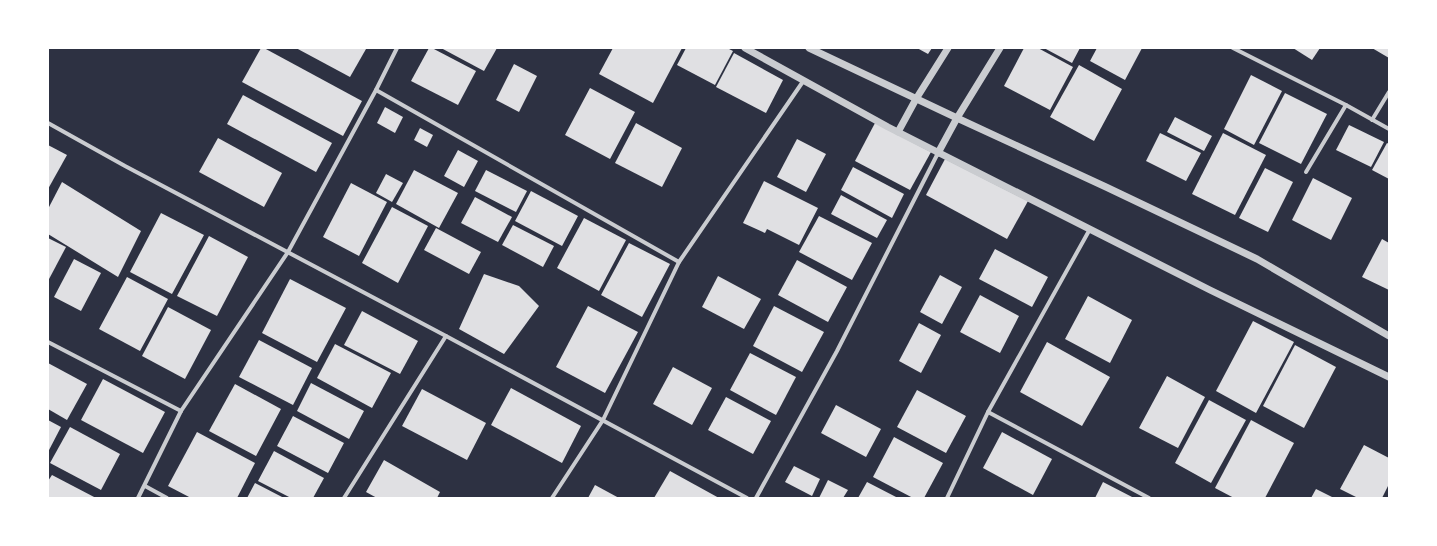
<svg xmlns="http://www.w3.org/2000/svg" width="1437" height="546" font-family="'Nunito Sans',sans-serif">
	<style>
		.building { fill: #e0e0e3 }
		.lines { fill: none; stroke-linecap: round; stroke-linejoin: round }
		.minor { stroke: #caccd0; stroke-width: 4 }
		.tertiary { stroke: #caccd0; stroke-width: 7 }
	</style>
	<rect width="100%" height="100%" fill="#2d3142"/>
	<g class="building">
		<polygon points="261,48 264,48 362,101 343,136 242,82"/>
		<polygon points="296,48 364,48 366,49 350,77"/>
		<polygon points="429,48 432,48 476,71 458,105 411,81"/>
		<polygon points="441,48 497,48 484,71"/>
		<polygon points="613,48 682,48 653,103 599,74"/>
		<polygon points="686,48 727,48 733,51 715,85 677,65"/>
		<polygon points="917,48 932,48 928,54"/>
		<polygon points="1024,48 1038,48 1073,67 1050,110 1004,86"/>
		<polygon points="1044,48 1080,48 1072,63"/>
		<polygon points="1097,48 1142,48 1125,80 1090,61"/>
		<polygon points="1293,48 1320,48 1312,60"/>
		<polygon points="1372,48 1389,48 1389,58"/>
		<polygon points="734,53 783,80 766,113 716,87"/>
		<polygon points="514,64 537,76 519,112 496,100"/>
		<polygon points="1079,65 1122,89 1094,141 1050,117"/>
		<polygon points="1251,75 1282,91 1254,145 1224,129"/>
		<polygon points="590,88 635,112 610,159 565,135"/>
		<polygon points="1285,93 1327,114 1301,164 1259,143"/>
		<polygon points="243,95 332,143 316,172 227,124"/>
		<polygon points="385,107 403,117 395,133 377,123"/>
		<polygon points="1175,117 1212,136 1204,151 1167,132"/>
		<polygon points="636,123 682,148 662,187 615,163"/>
		<polygon points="875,123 931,152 910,190 855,161"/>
		<polygon points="1349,125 1384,142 1371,167 1336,150"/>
		<polygon points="420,128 433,135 427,147 414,140"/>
		<polygon points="1160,133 1201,153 1186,181 1146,161"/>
		<polygon points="1223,133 1266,155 1235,215 1192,194"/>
		<polygon points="218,138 282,173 264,207 199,172"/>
		<polygon points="797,139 826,154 806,192 777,177"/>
		<polygon points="1387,143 1389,144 1389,179 1372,170"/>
		<polygon points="48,145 67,155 48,189"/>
		<polygon points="458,150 478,161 464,187 444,176"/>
		<polygon points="945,159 1028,201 1007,239 926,195"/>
		<polygon points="853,167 904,194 892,218 841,190"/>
		<polygon points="1265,168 1293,182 1268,232 1239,218"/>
		<polygon points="414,170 458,193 439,228 396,204"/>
		<polygon points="486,170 527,191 516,212 475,191"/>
		<polygon points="386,174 403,183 392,202 376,193"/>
		<polygon points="1313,178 1352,198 1331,240 1292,220"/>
		<polygon points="764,181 818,208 799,245 767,229 765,233 743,223"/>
		<polygon points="62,182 141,231 118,277 48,234 48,209"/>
		<polygon points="351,183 387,202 359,256 323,237"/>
		<polygon points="531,191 578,216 562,246 515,221"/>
		<polygon points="841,195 887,220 877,238 831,214"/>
		<polygon points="475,197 512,217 498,242 461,223"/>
		<polygon points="392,207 428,226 398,283 362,263"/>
		<polygon points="161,213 204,235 172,294 130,272"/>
		<polygon points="819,216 872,243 852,280 799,252"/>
		<polygon points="584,218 626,240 599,291 557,268"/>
		<polygon points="513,225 554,246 543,267 502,245"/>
		<polygon points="436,228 481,252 469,274 424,250"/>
		<polygon points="209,236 248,257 217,316 177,296"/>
		<polygon points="48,238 66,247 48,281"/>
		<polygon points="1382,239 1389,243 1389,290 1362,277"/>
		<polygon points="629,243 670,264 642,317 601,295"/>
		<polygon points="995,249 1048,277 1032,307 979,279"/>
		<polygon points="74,259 101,273 81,311 54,297"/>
		<polygon points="797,260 847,287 828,322 778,295"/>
		<polygon points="484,274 519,286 539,306 504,354 459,329"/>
		<polygon points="940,275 962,287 942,324 920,312"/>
		<polygon points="718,276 761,299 744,329 702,307"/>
		<polygon points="127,277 168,299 140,351 99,329"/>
		<polygon points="290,279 346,308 317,362 262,333"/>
		<polygon points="980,295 1019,316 1000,353 960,332"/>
		<polygon points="1088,296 1132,320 1110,363 1065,339"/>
		<polygon points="588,306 638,332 605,393 556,367"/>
		<polygon points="774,306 824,332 802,372 753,346"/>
		<polygon points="168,307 211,330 185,379 142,356"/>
		<polygon points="362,311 418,341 400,374 344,345"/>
		<polygon points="1253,321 1294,342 1256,413 1216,391"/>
		<polygon points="919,323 941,335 921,373 899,361"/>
		<polygon points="259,340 312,368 293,405 239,377"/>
		<polygon points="1047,342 1110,377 1082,426 1020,392"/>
		<polygon points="335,344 391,373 372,408 317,378"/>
		<polygon points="1295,345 1336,367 1304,428 1263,406"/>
		<polygon points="750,353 796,377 776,415 730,390"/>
		<polygon points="48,363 87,384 67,420 48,409"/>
		<polygon points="673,367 712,388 692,425 653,404"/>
		<polygon points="1167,376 1205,397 1178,448 1139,428"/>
		<polygon points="103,379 165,412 143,453 81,420"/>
		<polygon points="311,383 364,411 349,439 297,411"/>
		<polygon points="235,384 281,409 256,456 209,431"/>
		<polygon points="511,388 581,426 562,463 491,425"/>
		<polygon points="422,389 486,423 467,460 402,426"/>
		<polygon points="917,390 966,416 946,453 897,427"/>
		<polygon points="726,397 771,421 753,454 708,430"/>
		<polygon points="1209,400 1246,420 1211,483 1175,463"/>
		<polygon points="836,405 881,429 866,457 821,433"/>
		<polygon points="293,416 344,443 328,473 277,446"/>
		<polygon points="48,420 61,427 48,452"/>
		<polygon points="1251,420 1294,443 1265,498 1234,498 1215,488"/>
		<polygon points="70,427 120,454 101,490 50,463"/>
		<polygon points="197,432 255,463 237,498 191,498 168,486"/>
		<polygon points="1002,432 1052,459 1033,495 983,468"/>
		<polygon points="894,437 943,463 924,498 913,498 873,477"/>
		<polygon points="1364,445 1389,458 1389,484 1382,498 1358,498 1340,489"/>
		<polygon points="274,451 324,478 313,498 291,498 258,481"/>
		<polygon points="384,460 440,492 437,498 377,498 366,492"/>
		<polygon points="794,466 820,479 812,496 785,482"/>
		<polygon points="670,471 719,498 654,498"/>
		<polygon points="52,475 96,498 48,498 48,481"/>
		<polygon points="828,480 848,490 843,498 819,498"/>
		<polygon points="867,482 898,498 858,498"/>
		<polygon points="1103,482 1134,498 1095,498"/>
		<polygon points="255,483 284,498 247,498"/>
		<polygon points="595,485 619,498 588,498"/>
		<polygon points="1316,489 1334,498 1311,498"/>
	</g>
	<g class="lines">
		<g class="minor">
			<polyline points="1233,48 1346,105 1389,129"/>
			<polyline points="376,90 679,262"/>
			<polyline points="1372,120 1389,92"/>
			<polyline points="48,123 125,166 446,336 747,498"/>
			<polyline points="1306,172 1346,105"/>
			<polyline points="48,342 181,411"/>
			<polyline points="988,412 1149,498"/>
			<polyline points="145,486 167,498"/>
			<polyline points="138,498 181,411 288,252 376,90 397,48"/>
			<polyline points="344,498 446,336"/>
			<polyline points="552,498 603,420 679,262 804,80"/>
			<polyline points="756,498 837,351 938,153"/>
			<polyline points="947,498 988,412 1090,229"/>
		</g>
		<g class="tertiary">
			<polyline points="745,48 888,127 1210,290 1389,377"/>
			<polyline points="809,48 957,118 1106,187 1257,259 1389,336"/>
			<polyline points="898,132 916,99 948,48"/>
			<polyline points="938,153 957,118 1000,48"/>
		</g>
	</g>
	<rect width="1437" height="546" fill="none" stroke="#ffffff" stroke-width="98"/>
</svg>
